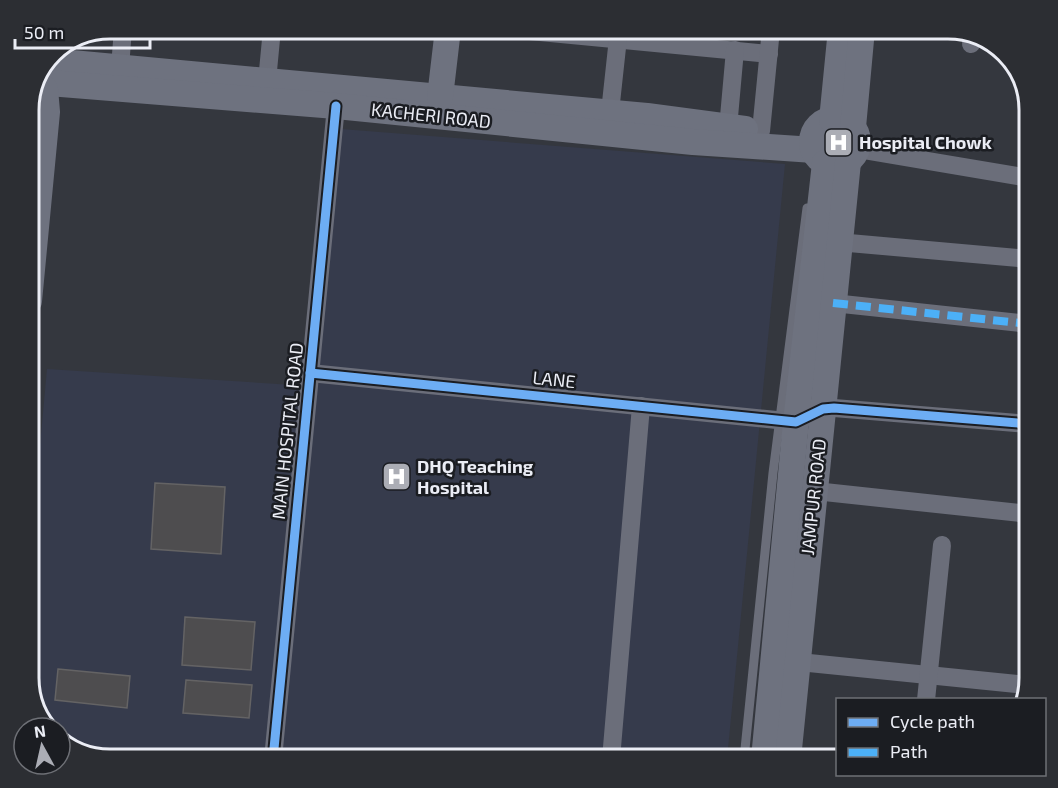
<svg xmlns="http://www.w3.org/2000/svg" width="1058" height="788" font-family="'Exo 2',sans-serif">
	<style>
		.built { fill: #363b4c }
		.building { fill: #4e4d4f; stroke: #646364; stroke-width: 1.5 }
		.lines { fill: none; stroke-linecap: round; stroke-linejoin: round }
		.lane { stroke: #6b6e7a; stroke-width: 9 }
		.street { stroke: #6b6e7a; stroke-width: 18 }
		.secondary { stroke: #6e727f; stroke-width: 26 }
		.quiet { stroke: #4cb0f7; stroke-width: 8; stroke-dasharray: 15 8; stroke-linecap: butt }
		.cycleway-casing { stroke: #1b1d22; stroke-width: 13 }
		.cycleway { stroke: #6dadf4; stroke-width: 9 }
		.labels { text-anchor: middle; stroke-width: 5; stroke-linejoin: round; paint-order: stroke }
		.street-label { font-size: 18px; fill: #ebedf5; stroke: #1b1d22 }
		.poi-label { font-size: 18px; font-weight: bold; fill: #ebedf5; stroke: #1b1d22; text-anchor: start }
		.rim { fill: none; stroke: #ebedf5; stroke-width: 3 }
	</style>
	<rect width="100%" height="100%" fill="#34373e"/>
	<polygon class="built" points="341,129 785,164 727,759 110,759 60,742 60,728 52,728 29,683 29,567 47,369 309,386"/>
	<g class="building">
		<polygon points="155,483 225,487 221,554 151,549"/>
		<polygon points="185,617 255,622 251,670 182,665"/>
		<polygon points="58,669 130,676 127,708 55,700"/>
		<polygon points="186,680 252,685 249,718 183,713"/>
	</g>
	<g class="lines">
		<polyline class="lane" points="744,759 773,473 807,208"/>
		<g class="street">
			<polyline points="508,29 769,54"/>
			<polyline points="925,29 960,32"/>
			<polyline points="971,44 972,37"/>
			<polyline points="120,67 123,29"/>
			<polyline points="267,81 272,29"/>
			<polyline points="610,112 619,29"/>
			<polyline points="728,128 735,50"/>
			<polyline points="761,131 771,29"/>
			<polyline points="857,149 1029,178"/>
			<polyline points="849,243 1029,259"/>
			<polyline points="833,303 1029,324"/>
			<polyline points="310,373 796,422 823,409 834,408 1029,424"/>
			<polyline points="815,491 1029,514"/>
			<polyline points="809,663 1027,685"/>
			<polyline points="926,700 942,545"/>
			<polyline points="273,759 336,106"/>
			<polyline points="611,759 641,406"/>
		</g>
		<g class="secondary">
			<polyline points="50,61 647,116 745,129"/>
			<polyline points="49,83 336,106 693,142 814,150"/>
			<polyline points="440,97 448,29"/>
			<circle cx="835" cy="142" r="23"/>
			<polyline points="832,120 841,29"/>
			<polyline points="853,127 862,29"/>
			<polyline points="29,301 47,112 45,89"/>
			<polyline points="764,759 796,422 825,163"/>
			<polyline points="788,759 848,162"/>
		</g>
		<polyline class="quiet" points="833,303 1029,324"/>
		<defs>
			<g id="cycleway">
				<polyline points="310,373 796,422 823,409 834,408 1029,424"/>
				<polyline points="273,759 336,106"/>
			</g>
		</defs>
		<use href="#cycleway" class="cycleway-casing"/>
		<use href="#cycleway" class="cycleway"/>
	</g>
	<defs>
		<symbol id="hospital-square" viewBox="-11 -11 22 22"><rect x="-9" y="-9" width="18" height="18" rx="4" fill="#abadb5" stroke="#1b1d22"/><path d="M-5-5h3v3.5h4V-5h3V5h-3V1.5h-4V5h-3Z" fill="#fff"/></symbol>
	</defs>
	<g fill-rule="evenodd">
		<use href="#hospital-square" x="822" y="126" width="33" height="33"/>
		<use href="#hospital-square" x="380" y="460" width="33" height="33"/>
	</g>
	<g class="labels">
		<g class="street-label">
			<text transform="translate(431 116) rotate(6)" y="6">KACHERI ROAD</text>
			<text transform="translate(554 380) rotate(6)" y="6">LANE</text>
			<text transform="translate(288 431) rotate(-84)" y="6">MAIN HOSPITAL ROAD</text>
			<text transform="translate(814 497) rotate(-84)" y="6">JAMPUR ROAD</text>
		</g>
		<g class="poi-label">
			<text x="859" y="149">Hospital Chowk</text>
			<text x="417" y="473">DHQ Teaching<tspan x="417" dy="21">Hospital</tspan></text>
		</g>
	</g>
	<path d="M0 0H1058V788H0ZM110 39H948A71 71 0 0 1 1019 110V678A71 71 0 0 1 948 749H110A71 71 0 0 1 39 678V110A71 71 0 0 1 110 39Z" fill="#2c2e33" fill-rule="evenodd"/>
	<path class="rim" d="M110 39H948A71 71 0 0 1 1019 110V678A71 71 0 0 1 948 749H110A71 71 0 0 1 39 678V110A71 71 0 0 1 110 39Z"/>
	<rect x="836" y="698" width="210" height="78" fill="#1b1d22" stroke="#6e7076" stroke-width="1.5"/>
	<rect x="848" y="718" width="30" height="9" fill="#6dadf4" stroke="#6e7076" stroke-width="1.5"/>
	<text x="890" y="728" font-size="18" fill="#ebedf5">Cycle path</text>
	<rect x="848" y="748" width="30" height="9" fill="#4cb0f7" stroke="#6e7076" stroke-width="1.5"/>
	<text x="890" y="758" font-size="18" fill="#ebedf5">Path</text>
	<g transform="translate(42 746) rotate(352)"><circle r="28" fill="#1b1d22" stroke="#6e7076" stroke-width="1.5"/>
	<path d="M0-4.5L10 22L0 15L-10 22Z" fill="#abadb5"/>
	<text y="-9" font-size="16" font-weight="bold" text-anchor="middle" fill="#ebedf5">N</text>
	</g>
	<path d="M15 39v9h135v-9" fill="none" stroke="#ebedf5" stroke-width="3"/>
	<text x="24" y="39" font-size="18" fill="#ebedf5" stroke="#1b1d22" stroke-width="4.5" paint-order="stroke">50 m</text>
</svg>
